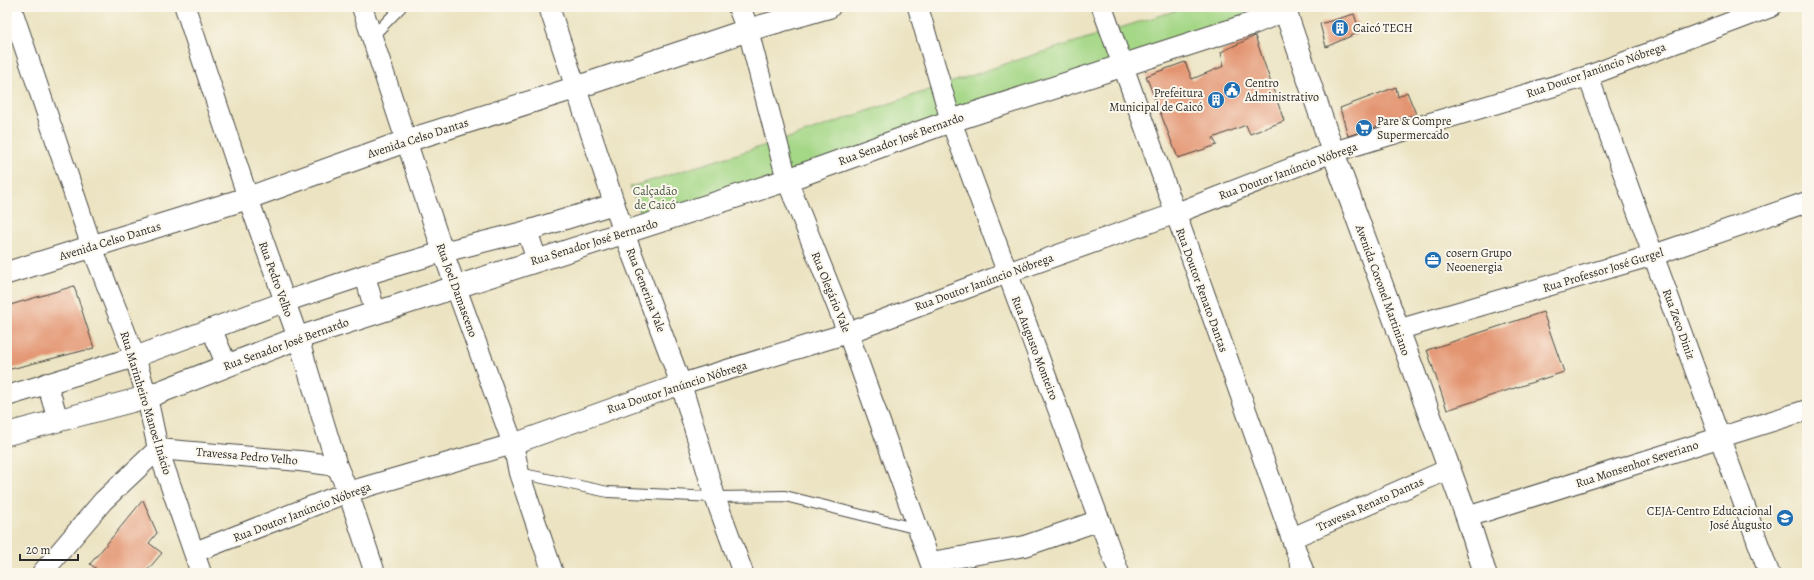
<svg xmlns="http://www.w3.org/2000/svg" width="1814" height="580" font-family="Alegreya,serif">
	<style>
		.green { fill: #a4d786; stroke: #688158 }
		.building { fill: #e39471 }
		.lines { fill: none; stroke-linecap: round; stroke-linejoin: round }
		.service-casing { stroke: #484742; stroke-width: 12 }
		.minor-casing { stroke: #484742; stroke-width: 22 }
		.secondary-casing { stroke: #484742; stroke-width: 24 }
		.primary-casing { stroke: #484742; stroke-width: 24 }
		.service { stroke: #fff; stroke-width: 10 }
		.minor { stroke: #fff; stroke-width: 20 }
		.secondary { stroke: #fff; stroke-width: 22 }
		.primary { stroke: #fff; stroke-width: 22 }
		.labels { text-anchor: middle; stroke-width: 4; stroke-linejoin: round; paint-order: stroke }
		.poi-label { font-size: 12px; fill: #2b2b2b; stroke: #fbf7ec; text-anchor: start }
		.street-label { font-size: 12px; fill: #2b2b2b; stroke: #fbf7ec }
		.park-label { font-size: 12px; fill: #495642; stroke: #fbf7ec }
	</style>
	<rect width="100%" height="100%" fill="#fbf7ec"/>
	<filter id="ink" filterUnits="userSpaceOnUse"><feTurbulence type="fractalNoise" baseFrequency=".025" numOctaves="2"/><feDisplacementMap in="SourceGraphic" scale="8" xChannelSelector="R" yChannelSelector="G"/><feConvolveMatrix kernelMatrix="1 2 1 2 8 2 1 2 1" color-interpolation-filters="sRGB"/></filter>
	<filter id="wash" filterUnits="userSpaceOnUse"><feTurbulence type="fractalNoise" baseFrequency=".012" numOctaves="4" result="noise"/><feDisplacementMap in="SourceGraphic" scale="16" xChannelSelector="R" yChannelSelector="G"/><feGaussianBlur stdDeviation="0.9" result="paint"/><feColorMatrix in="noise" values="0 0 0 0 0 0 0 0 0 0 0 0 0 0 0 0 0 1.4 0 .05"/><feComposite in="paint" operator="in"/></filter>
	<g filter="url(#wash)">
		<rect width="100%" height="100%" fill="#ebe3c1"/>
		<polygon class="green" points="1187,7 1256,7 1259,16 644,221 630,187 789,138 1008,63"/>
		<g id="blocks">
			<g class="building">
				<polygon points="1354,14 1360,32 1326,47 1320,24"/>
				<polygon points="1255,36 1284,121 1250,134 1246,125 1213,138 1217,145 1178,158 1146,76 1185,62 1192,79 1224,66 1221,52"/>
				<polygon points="1396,87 1398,97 1407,92 1416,114 1348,136 1340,108"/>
				<polygon points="74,286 94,348 7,370 7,306"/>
				<polygon points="1543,312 1564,372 1447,410 1427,350"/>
				<polygon points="143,500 157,533 149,543 162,553 145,573 102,573 90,564"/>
			</g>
		</g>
	</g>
	<g filter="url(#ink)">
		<use href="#blocks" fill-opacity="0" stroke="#484742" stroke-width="1"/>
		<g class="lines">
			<defs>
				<g id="service">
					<polyline points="372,37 401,7"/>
					<polyline points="519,473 608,492 715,497 785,496 918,529"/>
				</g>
				<g id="minor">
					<polyline points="11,7 92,247 135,357 147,397 158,449 201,573"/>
					<polyline points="185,7 248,198 298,338 337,466 348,492 375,573"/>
					<polyline points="362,7 443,252 513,444 519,473 553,573"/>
					<polyline points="549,7 624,233 681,384 715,497 743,573"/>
					<polyline points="918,7 951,121 1119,573"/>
					<polyline points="1102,7 1304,573"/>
					<polyline points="748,30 787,180 848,333 934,573"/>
					<polyline points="1588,76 1769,573"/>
					<polyline points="527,231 537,260"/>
					<polyline points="365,275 375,312"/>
					<polyline points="212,330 227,366"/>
					<polyline points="1397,330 1654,255 1807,202"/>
					<polyline points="47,383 58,420"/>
					<polyline points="7,396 135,357 284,302 365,275 443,252 527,231 614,204"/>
					<polyline points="1467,517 1807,410"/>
					<polyline points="1292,538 1449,469"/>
					<polyline points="195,552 348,492 513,444 681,384 848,333 1007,273 1174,214 1333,152 1588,76 1771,7"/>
					<polyline points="931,562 1025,546 1100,520"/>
					<polyline points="42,573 103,501 158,449 300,461 337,466"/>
				</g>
				<g id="secondary">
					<polyline points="739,7 748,30"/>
					<polyline points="7,273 248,198 406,141 575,88 748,30 829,7"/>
					<polyline points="7,434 147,397 298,338 787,180 951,121 1251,24 1285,10"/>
				</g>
				<polyline id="primary" points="1284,7 1333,152 1467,517 1485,573"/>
			</defs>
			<use href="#service" class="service-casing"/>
			<use href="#minor" class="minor-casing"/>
			<use href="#secondary" class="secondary-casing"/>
			<use href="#primary" class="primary-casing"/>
			<use href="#service" class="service"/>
			<use href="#minor" class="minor"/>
			<use href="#secondary" class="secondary"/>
			<use href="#primary" class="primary"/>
		</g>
	</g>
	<defs>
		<symbol id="building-disc" viewBox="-11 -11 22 22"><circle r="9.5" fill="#1f6fb2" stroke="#fbf7ec"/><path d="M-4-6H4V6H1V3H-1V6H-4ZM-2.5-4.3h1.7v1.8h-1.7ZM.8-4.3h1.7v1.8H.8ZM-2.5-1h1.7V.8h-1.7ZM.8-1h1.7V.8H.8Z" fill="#fff"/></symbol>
		<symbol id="civic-disc" viewBox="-11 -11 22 22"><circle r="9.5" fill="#1f6fb2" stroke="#fbf7ec"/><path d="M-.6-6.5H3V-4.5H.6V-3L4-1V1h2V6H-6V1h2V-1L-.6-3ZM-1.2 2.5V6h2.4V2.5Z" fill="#fff"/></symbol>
		<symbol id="supermarket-disc" viewBox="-11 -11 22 22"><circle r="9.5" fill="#1f6fb2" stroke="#fbf7ec"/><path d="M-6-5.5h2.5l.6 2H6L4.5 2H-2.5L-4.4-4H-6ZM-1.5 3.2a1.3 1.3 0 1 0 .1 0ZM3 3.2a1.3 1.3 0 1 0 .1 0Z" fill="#fff"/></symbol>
		<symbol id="office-disc" viewBox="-11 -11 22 22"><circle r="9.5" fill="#1f6fb2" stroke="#fbf7ec"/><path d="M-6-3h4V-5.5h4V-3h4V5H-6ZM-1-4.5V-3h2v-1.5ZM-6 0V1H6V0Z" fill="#fff"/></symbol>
		<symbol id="school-disc" viewBox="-11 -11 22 22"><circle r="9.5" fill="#1f6fb2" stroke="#fbf7ec"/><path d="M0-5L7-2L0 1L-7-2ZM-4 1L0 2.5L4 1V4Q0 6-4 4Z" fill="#fff"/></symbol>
	</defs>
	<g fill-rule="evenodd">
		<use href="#building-disc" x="1330" y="18" width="20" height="20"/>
		<use href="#civic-disc" x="1222" y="80" width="20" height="20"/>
		<use href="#building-disc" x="1206" y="90" width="20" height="20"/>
		<use href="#supermarket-disc" x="1354" y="118" width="20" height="20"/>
		<use href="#office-disc" x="1423" y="250" width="20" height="20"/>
		<use href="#school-disc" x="1775" y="508" width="20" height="20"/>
	</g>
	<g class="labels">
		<g class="poi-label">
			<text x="1353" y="32">Caicó TECH</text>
			<text x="1245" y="87">Centro<tspan x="1245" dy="14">Administrativo</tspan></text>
			<text x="1203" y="97" text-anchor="end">Prefeitura<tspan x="1203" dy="14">Municipal de Caicó</tspan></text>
			<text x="1377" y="125">Pare &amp; Compre<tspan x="1377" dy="14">Supermercado</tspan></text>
			<text x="1446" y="257">cosern Grupo<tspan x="1446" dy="14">Neoenergia</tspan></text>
			<text x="1772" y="515" text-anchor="end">CEJA-Centro Educacional<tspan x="1772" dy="14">José Augusto</tspan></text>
		</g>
		<g class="street-label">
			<text transform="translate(1596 70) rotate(-19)" y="4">Rua Doutor Janúncio Nóbrega</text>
			<text transform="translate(418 138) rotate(-18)" y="4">Avenida Celso Dantas</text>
			<text transform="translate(901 139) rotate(-20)" y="4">Rua Senador José Bernardo</text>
			<text transform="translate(1288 171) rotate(-20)" y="4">Rua Doutor Janúncio Nóbrega</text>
			<text transform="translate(110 241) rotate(-17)" y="4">Avenida Celso Dantas</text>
			<text transform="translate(594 242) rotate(-17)" y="4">Rua Senador José Bernardo</text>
			<text transform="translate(1603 270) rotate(-17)" y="4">Rua Professor José Gurgel</text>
			<text transform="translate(276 279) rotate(70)" y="4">Rua Pedro Velho</text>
			<text transform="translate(984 282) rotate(-20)" y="4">Rua Doutor Janúncio Nóbrega</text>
			<text transform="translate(457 290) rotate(70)" y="4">Rua Joel Damasceno</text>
			<text transform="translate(646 290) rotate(69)" y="4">Rua Generina Vale</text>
			<text transform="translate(1202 290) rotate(70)" y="4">Rua Doutor Renato Dantas</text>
			<text transform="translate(1383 290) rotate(70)" y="4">Avenida Coronel Martiniano</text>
			<text transform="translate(831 292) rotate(68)" y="4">Rua Olegário Vale</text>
			<text transform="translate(1679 324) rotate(70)" y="4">Rua Zeco Diniz</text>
			<text transform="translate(286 344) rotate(-20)" y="4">Rua Senador José Bernardo</text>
			<text transform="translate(1035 348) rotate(69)" y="4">Rua Augusto Monteiro</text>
			<text transform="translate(677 387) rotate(-18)" y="4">Rua Doutor Janúncio Nóbrega</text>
			<text transform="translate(146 403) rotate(73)" y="4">Rua Marinheiro Manoel Inácio</text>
			<text transform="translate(247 456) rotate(5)" y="4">Travessa Pedro Velho</text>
			<text transform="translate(1637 464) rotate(-18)" y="4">Rua Monsenhor Severiano</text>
			<text transform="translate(1370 504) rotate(-24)" y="4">Travessa Renato Dantas</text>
			<text transform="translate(302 512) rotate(-21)" y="4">Rua Doutor Janúncio Nóbrega</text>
		</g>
		<g class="park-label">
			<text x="655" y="195">Calçadão<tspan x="655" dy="14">de Caicó</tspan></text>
		</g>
	</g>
	<rect width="1814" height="580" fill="none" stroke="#fbf7ec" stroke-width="24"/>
	<path d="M20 554v6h58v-6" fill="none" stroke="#2b2b2b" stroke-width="2"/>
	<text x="26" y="554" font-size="12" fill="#2b2b2b" stroke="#fbf7ec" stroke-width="3" paint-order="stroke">20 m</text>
</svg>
